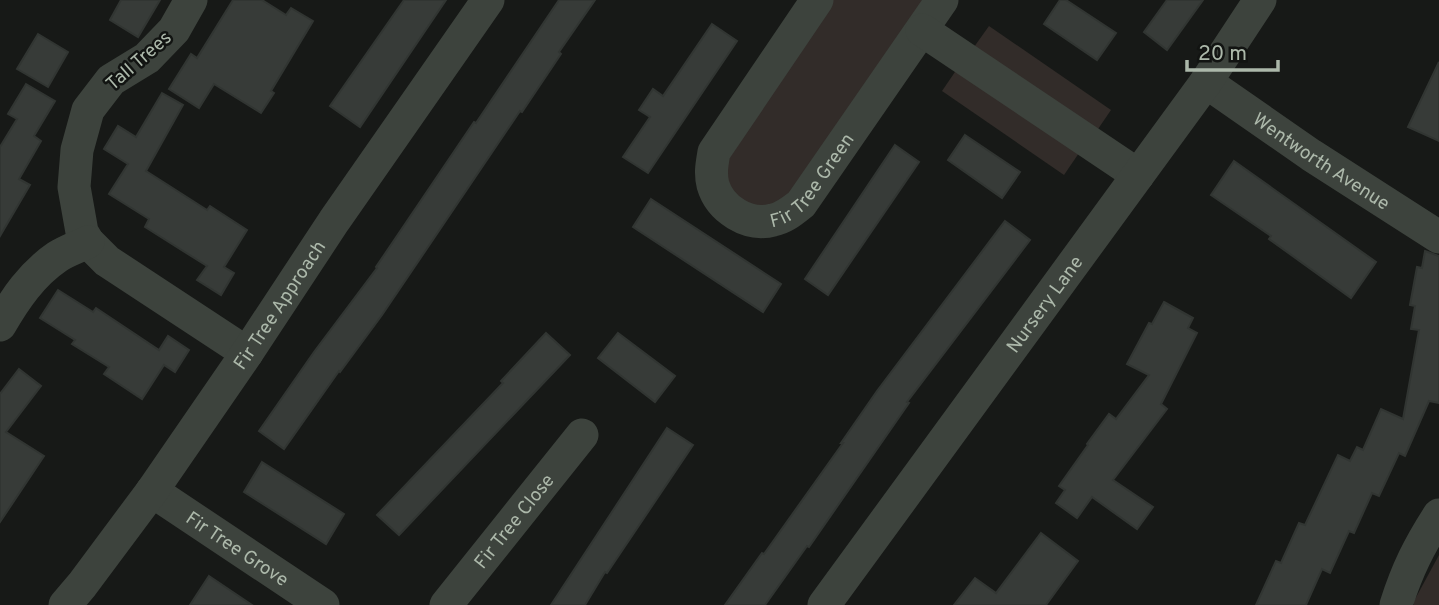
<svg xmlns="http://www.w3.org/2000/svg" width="1439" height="605" font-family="Overpass,sans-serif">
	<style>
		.green { fill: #322c29 }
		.building { fill: #373b38; stroke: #313532; stroke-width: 2 }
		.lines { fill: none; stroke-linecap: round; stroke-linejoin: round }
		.minor { stroke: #3d433d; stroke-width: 33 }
		.labels { text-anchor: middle; stroke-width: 5; stroke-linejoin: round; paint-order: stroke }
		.street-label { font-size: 19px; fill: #acb8aa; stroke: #121412 }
	</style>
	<rect width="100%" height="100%" fill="#171917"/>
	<g class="green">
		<polygon points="833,0 925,0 794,195 772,208 747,205 729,188 726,163"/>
		<polygon points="989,26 1111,110 1096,132 974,47"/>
		<polygon points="957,69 1079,153 1064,175 942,91"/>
		<polygon points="1439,555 1439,605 1414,605 1414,601"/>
	</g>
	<g class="building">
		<polygon points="121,0 160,0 138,37 110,20"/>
		<polygon points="233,0 262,0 286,15 291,8 313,21 271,91 274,93 261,113 214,84 199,108 169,89 191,54 197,58"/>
		<polygon points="404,0 446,0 360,127 330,106"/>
		<polygon points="559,0 595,0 559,52 561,54 522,112 520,111 382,315 340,372 339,371 284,449 259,431 314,352 377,268 376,267 474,122 476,123"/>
		<polygon points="1060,0 1066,0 1116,33 1097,60 1044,24"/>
		<polygon points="1167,0 1203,0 1167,50 1144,32"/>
		<polygon points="712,24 737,41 648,173 623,157 650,117 639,110 653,89 663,96"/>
		<polygon points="38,34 68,52 48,87 17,69"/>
		<polygon points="1439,62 1439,141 1408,127"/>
		<polygon points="26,84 55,101 34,136 41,141 19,179 30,185 0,236 0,147 17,119 8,114"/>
		<polygon points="162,93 183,105 146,171 207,210 210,206 247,230 224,267 234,273 221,295 197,280 207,266 145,227 149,219 109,194 128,164 104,149 118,126 136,137"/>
		<polygon points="965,135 1020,172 1002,198 948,160"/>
		<polygon points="895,145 919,162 828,295 805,279"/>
		<polygon points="1234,161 1376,262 1351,298 1269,239 1271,236 1211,195"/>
		<polygon points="651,199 781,284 763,312 633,227"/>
		<polygon points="1005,221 1030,240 907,402 909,403 809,547 807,546 765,605 725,605 762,553 764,554 843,443 841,443 877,391"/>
		<polygon points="1425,251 1439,256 1439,403 1429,401 1405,456 1399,453 1379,496 1372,493 1354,533 1349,531 1330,573 1322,569 1306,605 1256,605 1276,561 1281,563 1299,523 1305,525 1338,455 1350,461 1357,447 1363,450 1381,409 1403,419 1419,330 1411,329 1415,306 1410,305 1417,267 1422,268"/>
		<polygon points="58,290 93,312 96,308 159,350 168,336 189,350 175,372 164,365 142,399 104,374 109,367 72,344 75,340 40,318"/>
		<polygon points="1164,302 1193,318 1188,328 1197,333 1161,404 1167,409 1113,480 1153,507 1137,529 1092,497 1077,518 1056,503 1065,490 1059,486 1088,445 1087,444 1109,414 1116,419 1149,375 1127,364 1149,323 1152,324"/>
		<polygon points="546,333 570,355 399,535 377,515 503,383 501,381"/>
		<polygon points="618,333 675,376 655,402 598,358"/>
		<polygon points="19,369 41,386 6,432 44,456 0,522 0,394"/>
		<polygon points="667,428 693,445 607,573 605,572 585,605 551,605"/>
		<polygon points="262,462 344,514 326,544 244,492"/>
		<polygon points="1041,533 1078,561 1046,605 954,605 975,578 996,593"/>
		<polygon points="209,576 252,605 190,605"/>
	</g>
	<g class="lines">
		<g class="minor">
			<polyline points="191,0 174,30 147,58 111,80 88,110 77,150 74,187 82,232 88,242 107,261 247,353"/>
			<path id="s1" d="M 817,0 L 714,152 C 712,164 710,173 713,185 C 720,209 748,227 773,220 C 784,218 792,211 801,204 L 942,0"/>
			<polyline points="922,30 1138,175"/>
			<path id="s2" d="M 1206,82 L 1311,155 L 1439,237"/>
			<path d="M 0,325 C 15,299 32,274 57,257 C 66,251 78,247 88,242"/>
			<path id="s3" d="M 152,491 L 323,605"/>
			<path id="s4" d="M 65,605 L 82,585 L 152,491 L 247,353 L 334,221 L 488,0"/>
			<path id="s5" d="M 446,605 L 582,435"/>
			<path id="s6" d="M 824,605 L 1206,82 L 1260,0"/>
			<path d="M 1396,605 C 1407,570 1419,546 1439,515"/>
		</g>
	</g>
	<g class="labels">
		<g class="street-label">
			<text transform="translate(138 60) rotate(-41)" y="7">Tall Trees</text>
			<text dy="7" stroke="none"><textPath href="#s2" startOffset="140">Wentworth Avenue</textPath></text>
			<text dy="7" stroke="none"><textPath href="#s1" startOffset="350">Fir Tree Green</textPath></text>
			<text dy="7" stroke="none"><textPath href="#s4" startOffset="369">Fir Tree Approach</textPath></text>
			<text dy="7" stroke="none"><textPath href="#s6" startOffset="373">Nursery Lane</textPath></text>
			<text dy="7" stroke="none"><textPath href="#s5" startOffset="108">Fir Tree Close</textPath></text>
			<text dy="7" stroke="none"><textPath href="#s3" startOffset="103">Fir Tree Grove</textPath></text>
		</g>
	</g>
	<path d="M1187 60v10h91v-10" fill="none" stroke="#acb8aa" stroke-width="3.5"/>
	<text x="1198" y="60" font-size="21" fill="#acb8aa" stroke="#121412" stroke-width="5" paint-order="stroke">20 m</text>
</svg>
